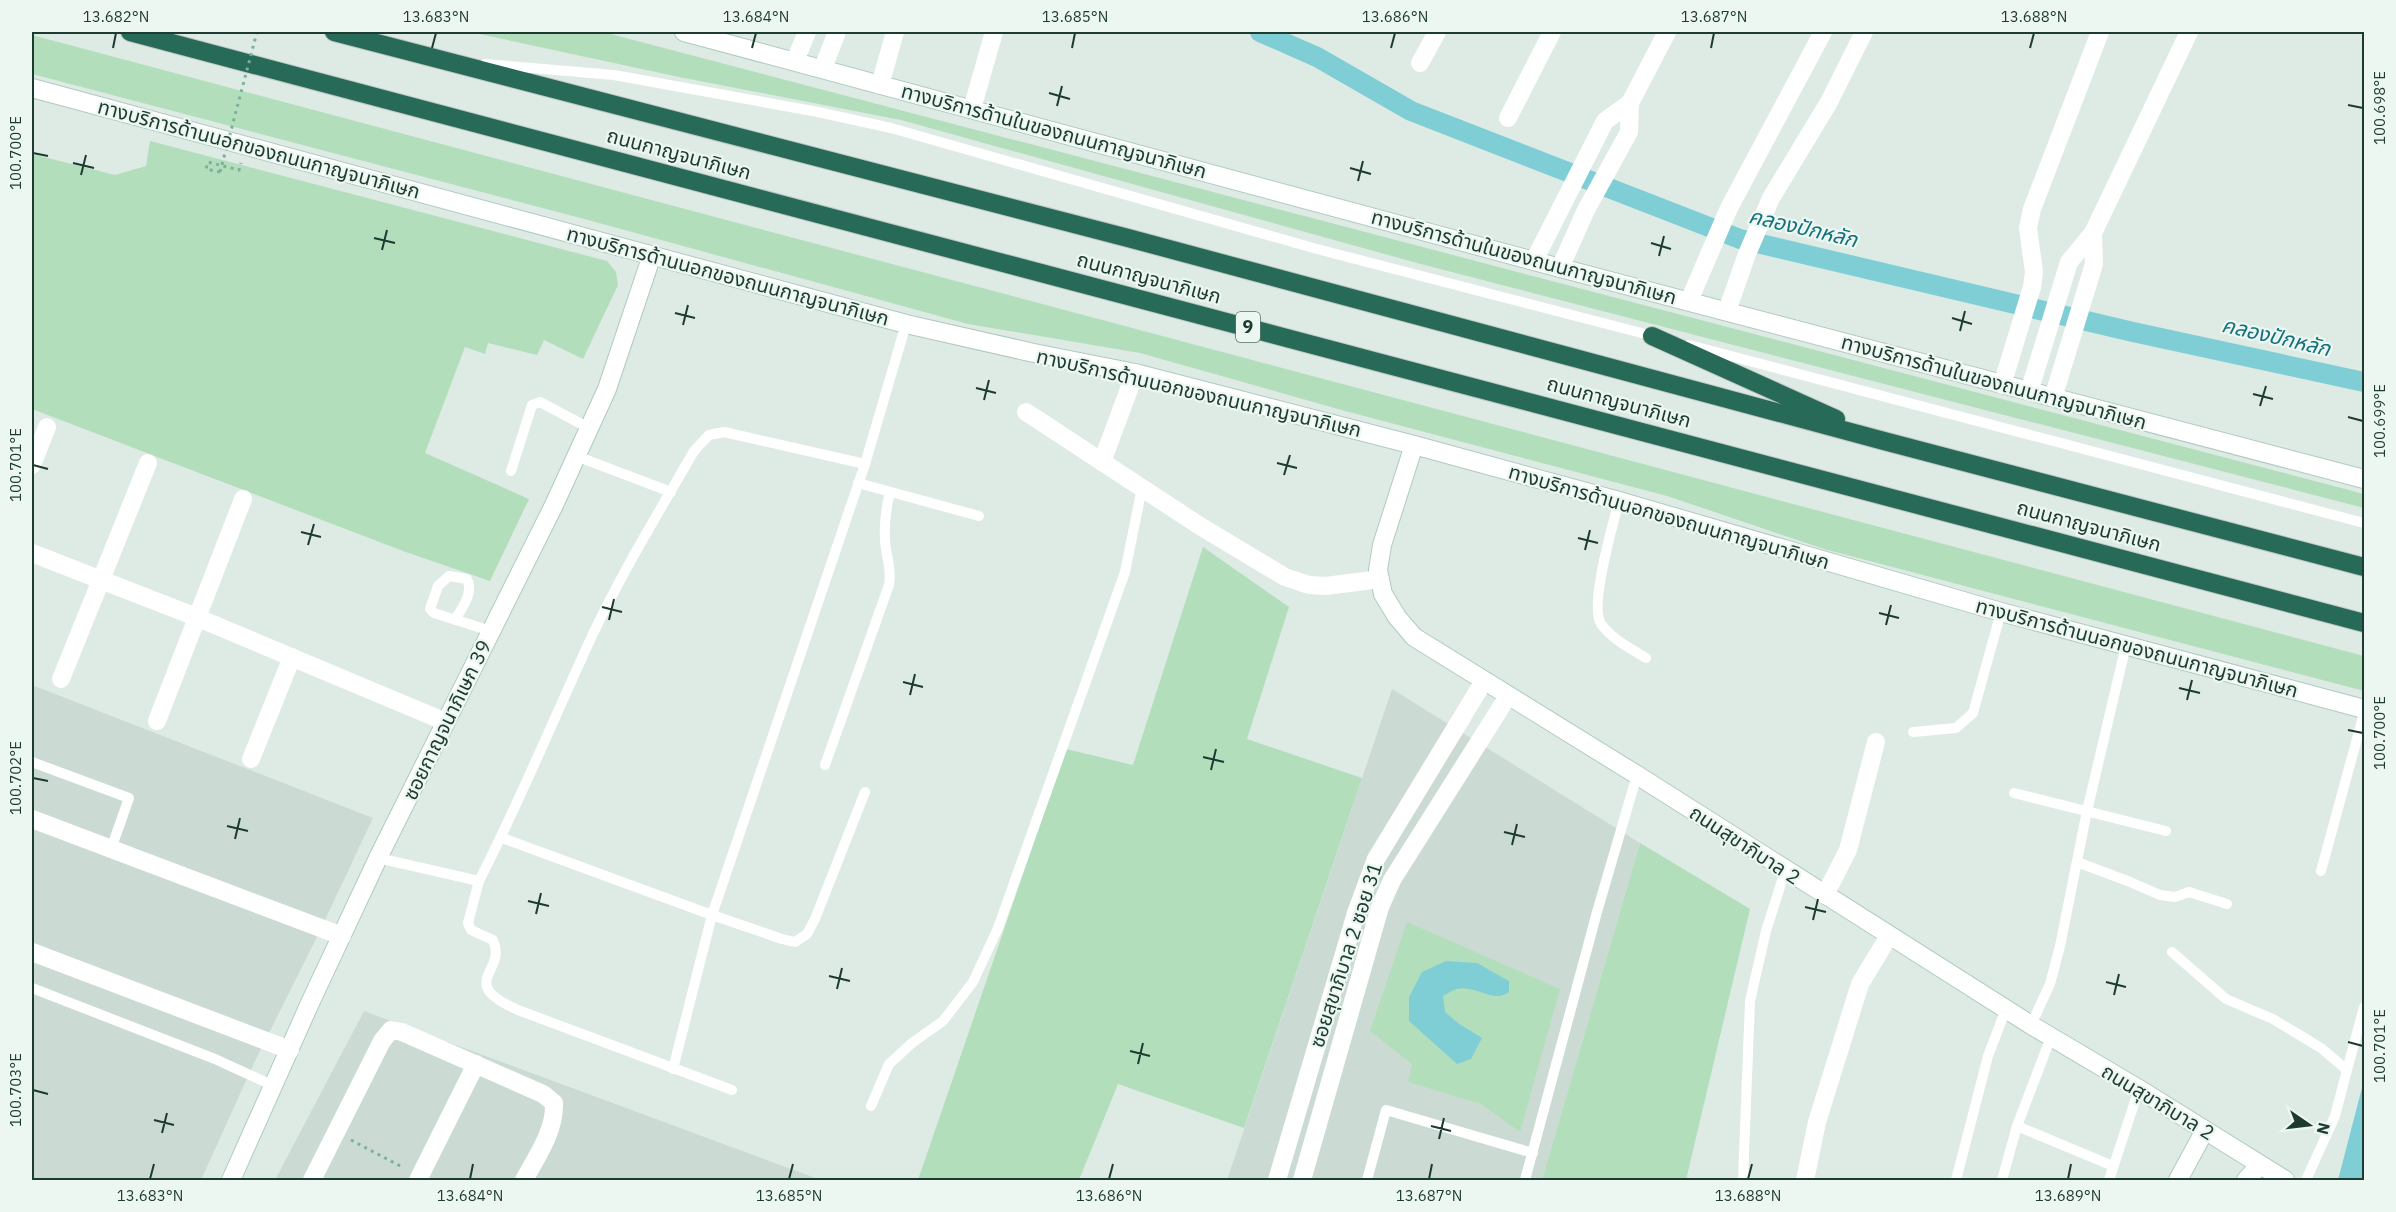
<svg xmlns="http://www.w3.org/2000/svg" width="2396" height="1212" font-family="'IBM Plex Sans','Noto Sans Thai',sans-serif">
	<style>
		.built { fill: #cbdbd3 }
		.green { fill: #b3debc }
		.water { fill: #7fced6 }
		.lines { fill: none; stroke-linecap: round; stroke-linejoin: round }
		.canal { stroke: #7fced6; stroke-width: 20 }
		.secondary-casing { stroke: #afcbbf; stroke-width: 20 }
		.highway-casing { stroke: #c0c8c5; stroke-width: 20 }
		.path { stroke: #7ab19d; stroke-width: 3; stroke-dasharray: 3 4.5; stroke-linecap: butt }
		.lane { stroke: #fff; stroke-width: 10 }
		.street { stroke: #fff; stroke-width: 18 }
		.secondary { stroke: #fff; stroke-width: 18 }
		.highway { stroke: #276a58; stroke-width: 18 }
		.path-bridge { stroke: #7ab19d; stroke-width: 3; stroke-dasharray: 3 4.5; stroke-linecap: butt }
		.ticks { fill: none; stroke: #1d3b31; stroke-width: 2 }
		.labels { text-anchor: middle; stroke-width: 4.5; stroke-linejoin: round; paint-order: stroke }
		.shield { fill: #edf7f2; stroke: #5b736b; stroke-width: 1.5 }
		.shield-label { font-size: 18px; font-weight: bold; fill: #1d3b31 }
		.street-label { font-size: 20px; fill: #1d3b31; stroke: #edf7f2 }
		.water-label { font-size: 21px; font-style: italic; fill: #13707c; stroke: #edf7f2 }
		.neatline { fill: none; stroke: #1d3b31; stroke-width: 2 }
		.ticks-label { font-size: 15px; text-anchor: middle; fill: #1d3b31 }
	</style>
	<rect width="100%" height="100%" fill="#ddebe4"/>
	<g class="built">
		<polygon points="32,685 373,818 316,939 255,1061 201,1180 32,1180"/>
		<polygon points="1392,689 1640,843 1542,1180 1227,1180"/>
		<polygon points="364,1011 821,1180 275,1180"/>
	</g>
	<g class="green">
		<polygon points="470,32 603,32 2364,494 2364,508 1417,263 901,120 679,77"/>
		<polygon points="32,35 2364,656 2364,691 1824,549 1667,496 1345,411 1140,353 968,324 588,220 32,74"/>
		<polygon points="150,141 607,261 616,272 618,285 583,359 544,340 537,355 488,343 485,354 465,347 425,453 529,499 490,581 403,551 32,409 32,154 115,175 146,166"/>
		<polygon points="1203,547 1289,607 1247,739 1362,778 1244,1128 1118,1084 1079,1180 918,1180 1066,749 1133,765"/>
		<polygon points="1640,843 1750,909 1686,1180 1542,1180"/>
		<polygon points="1407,922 1560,989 1520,1132 1481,1104 1408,1082 1412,1064 1370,1031"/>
	</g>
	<g class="water">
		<path d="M 1446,961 L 1477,963 L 1509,981 L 1509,992 C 1494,1004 1474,984 1457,989 C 1452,990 1447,994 1443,996 L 1445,1012 L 1458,1023 L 1482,1038 L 1471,1059 L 1457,1064 L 1409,1021 L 1409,997 L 1422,972 Z"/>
		<polygon points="2364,1080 2364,1180 2338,1180"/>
	</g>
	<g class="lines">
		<polyline class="canal" points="1260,32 1317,57 1411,111 1740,239 2133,332 2364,382"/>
		<defs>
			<g id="secondary">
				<polyline points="684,32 1534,261 2364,479"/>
				<polyline points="32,88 906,324 1034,353 1135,373 1414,445 1619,501 2001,612 2364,709"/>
				<polyline points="1414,445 1382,545 1378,570 1383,594 1397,617 1414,637 1637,775 2031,1025 2139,1089 2285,1180"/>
				<polyline points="231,1180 310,1003 378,858 554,505 607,389 652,255"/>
				<polyline points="2178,1180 2205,1130"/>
				<polyline points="2246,1180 2260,1165"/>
			</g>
			<g id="highway">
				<polyline points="130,32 2364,623"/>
				<polyline points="334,32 1128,238 1884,441 2364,567"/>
				<polyline points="1652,336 1836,419"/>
			</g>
		</defs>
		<use href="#secondary" class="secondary-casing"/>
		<use href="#highway" class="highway-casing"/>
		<g class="path">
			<polyline points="220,172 206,169 208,162 239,170 241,163"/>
			<polyline points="351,1140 404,1168"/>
		</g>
		<g class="lane">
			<polyline points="485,64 614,75 818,112 891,128 1317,249 1657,337"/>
			<polyline points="1689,345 2364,523"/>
			<polyline points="576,456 671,492"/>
			<polyline points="511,471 532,405 540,402 589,428"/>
			<polyline points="858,483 979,516"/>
			<path d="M 1619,501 C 1613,524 1589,606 1601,624 C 1612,639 1630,648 1646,658"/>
			<path d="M 455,620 C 462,607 474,594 467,579 L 449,576 L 438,586 L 430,609 L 434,613 L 491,631"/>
			<polyline points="1913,732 1956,728 1973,713 2001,612"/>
			<polyline points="32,762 129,798 111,849"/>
			<path d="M 825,765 L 889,585 C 892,569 886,556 885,541 C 884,524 886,508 890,492"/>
			<polyline points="2014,793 2166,831"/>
			<polyline points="502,838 712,915 782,939 795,942 807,934 815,919 865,792"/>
			<path d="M 378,858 L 479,881 C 520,801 554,718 592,636 C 622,572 659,512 694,451 L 709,435 L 724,432 L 865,464"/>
			<polyline points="2077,862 2130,882 2160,895 2175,897 2189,892 2227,904"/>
			<polyline points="2321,871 2364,713"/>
			<path d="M 479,881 L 468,923 L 471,930 L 493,940 C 508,972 455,982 518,1010 L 732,1090"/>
			<polyline points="2172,952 2226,999 2273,1019 2321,1048 2347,1070 2335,1116 2306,1180"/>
			<polyline points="32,988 215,1059 274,1086"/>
			<polyline points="2031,1025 2050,984 2060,946 2087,811 2126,645"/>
			<polyline points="673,1069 712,915 865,464 906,324"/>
			<polyline points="2347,1070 2364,1007"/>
			<polyline points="871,1106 889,1064 912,1043 943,1021 973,982 998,928 1125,572 1142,488"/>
			<polyline points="2017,1126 2113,1166"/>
			<polyline points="1367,1180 1386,1110 1533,1153"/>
			<polyline points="1525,1180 1597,912 1637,775"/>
			<polyline points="1743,1180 1750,1001 1766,931 1785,871"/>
			<polyline points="1956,1180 1988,1056 2006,1009"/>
			<polyline points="2002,1180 2017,1126 2051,1037"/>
			<polyline points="2109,1180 2139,1089"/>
		</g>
		<g class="street">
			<polyline points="795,61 807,32"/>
			<polyline points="1420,63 1437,32"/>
			<polyline points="823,68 837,32"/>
			<polyline points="880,85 895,32"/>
			<polyline points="972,109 994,32"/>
			<polyline points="1508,118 1552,32"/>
			<polyline points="1534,261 1605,121 1630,103"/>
			<polyline points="1560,268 1586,210 1629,132 1630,103 1667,32"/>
			<polyline points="1689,301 1729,208 1823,32"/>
			<polyline points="1727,311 1747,254 1771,198 1829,102 1864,32"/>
			<polyline points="2002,385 2032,287 2034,272 2028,228 2032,209 2100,32"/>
			<polyline points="2029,392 2069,262 2093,233 2189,32"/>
			<polyline points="2053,398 2094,264 2093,233"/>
			<polyline points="1026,412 1200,526 1285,577 1309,585 1326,586 1380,579"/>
			<polyline points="1102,462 1135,373"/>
			<polyline points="32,465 47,427"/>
			<polyline points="32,553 191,615 446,722"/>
			<polyline points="61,679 148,463"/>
			<polyline points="157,721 243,499"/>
			<polyline points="251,759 292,657"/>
			<polyline points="32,819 342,936"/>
			<polyline points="1825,895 1848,850 1876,742"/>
			<polyline points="32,952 290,1050"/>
			<path d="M 312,1180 L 382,1041 L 391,1030 L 402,1032 L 543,1094 L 554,1103 C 555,1131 537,1156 524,1180"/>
			<polyline points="418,1180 476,1064"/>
			<polyline points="1277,1180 1356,913 1376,859 1484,681"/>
			<polyline points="1302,1180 1380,907 1392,880 1508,696"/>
			<polyline points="1805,1180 1817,1122 1860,984 1889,936"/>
		</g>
		<use href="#secondary" class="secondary"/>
		<use href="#highway" class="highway"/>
		<polyline class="path-bridge" points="220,172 257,32"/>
	</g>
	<path class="ticks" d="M 113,48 L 116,33M 432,48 L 436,33M 752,48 L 756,33M 1072,48 L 1075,33M 1391,48 L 1395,33M 1711,48 L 1714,33M 2030,48 L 2034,33M 1049,93 L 1070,99M 2348,105 L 2363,108M 1057,106 L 1062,86M 33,153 L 48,156M 73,163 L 94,168M 1350,168 L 1371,174M 81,175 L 86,155M 1358,181 L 1363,161M 374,238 L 395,243M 1651,243 L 1671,249M 382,250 L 387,230M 1659,256 L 1664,236M 675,313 L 695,318M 1952,318 L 1972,324M 683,325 L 688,305M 1960,331 L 1965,311M 976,388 L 996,393M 2253,394 L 2273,399M 984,400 L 989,380M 2260,406 L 2266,386M 2348,417 L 2363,421M 1277,463 L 1297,468M 33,465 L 48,469M 1284,475 L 1290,455M 301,532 L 321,537M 1578,538 L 1598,543M 308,545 L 314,524M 1585,550 L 1590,530M 602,607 L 622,612M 1879,613 L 1899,618M 609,620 L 614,599M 1886,625 L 1891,605M 903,682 L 923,687M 2179,688 L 2200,693M 910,695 L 915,674M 2187,700 L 2192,680M 2348,730 L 2363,733M 1203,757 L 1224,762M 1211,770 L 1216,749M 33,778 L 48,781M 227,826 L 248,831M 1504,832 L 1525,837M 235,839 L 240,818M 1512,845 L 1517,824M 528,901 L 549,906M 1805,907 L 1826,912M 536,914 L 541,893M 1813,920 L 1818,899M 829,976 L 850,981M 2106,982 L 2126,987M 837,989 L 842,968M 2114,995 L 2119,974M 2348,1042 L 2363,1046M 1130,1051 L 1150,1056M 1138,1064 L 1143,1043M 33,1090 L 48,1094M 154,1120 L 174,1125M 1431,1126 L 1451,1131M 162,1133 L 167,1113M 1439,1139 L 1444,1118M 150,1179 L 154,1164M 470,1179 L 473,1164M 789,1179 L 793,1164M 1109,1179 L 1113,1164M 1429,1179 L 1432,1164M 1748,1179 L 1752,1164M 2068,1179 L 2071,1164"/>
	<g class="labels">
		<rect class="shield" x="1236" y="312" width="24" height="30" rx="4.5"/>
		<g class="shield-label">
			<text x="1248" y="333">9</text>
		</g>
		<g class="street-label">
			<text transform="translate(1054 131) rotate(15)" y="7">ทางบริการด้านในของถนนกาญจนาภิเษก</text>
			<text transform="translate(259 149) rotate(15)" y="7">ทางบริการด้านนอกของถนนกาญจนาภิเษก</text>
			<text transform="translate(679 154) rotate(15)" y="7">ถนนกาญจนาภิเษก</text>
			<text transform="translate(1524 257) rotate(15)" y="7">ทางบริการด้านในของถนนกาญจนาภิเษก</text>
			<text transform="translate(728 276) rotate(15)" y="7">ทางบริการด้านนอกของถนนกาญจนาภิเษก</text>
			<text transform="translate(1149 278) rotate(15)" y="7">ถนนกาญจนาภิเษก</text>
			<text transform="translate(1994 382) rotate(15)" y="7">ทางบริการด้านในของถนนกาญจนาภิเษก</text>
			<text transform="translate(1199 393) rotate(13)" y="7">ทางบริการด้านนอกของถนนกาญจนาภิเษก</text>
			<text transform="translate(1619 402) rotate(15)" y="7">ถนนกาญจนาภิเษก</text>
			<text transform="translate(1669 517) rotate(16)" y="7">ทางบริการด้านนอกของถนนกาญจนาภิเษก</text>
			<text transform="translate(2089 526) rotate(15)" y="7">ถนนกาญจนาภิเษก</text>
			<text transform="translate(2137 648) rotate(15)" y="7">ทางบริการด้านนอกของถนนกาญจนาภิเษก</text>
			<text transform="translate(447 720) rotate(-64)" y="7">ซอยกาญจนาภิเษก 39</text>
			<text transform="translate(1745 845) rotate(33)" y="7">ถนนสุขาภิบาล 2</text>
			<text transform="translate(1346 955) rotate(-72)" y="7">ซอยสุขาภิบาล 2 ซอย 31</text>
			<text transform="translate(2158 1102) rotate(31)" y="7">ถนนสุขาภิบาล 2</text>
		</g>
		<g class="water-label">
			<text transform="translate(1803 228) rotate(13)" y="7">คลองปักหลัก</text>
			<text transform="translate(2276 337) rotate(13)" y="7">คลองปักหลัก</text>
		</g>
	</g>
	<rect width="2396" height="1212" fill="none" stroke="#edf7f2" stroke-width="66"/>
	<g transform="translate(2309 1125) rotate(104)" stroke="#edf7f2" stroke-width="4.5" paint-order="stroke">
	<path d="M0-4.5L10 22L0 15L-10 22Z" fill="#1d3b31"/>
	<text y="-9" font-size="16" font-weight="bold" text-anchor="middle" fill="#1d3b31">N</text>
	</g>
	<rect x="33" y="33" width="2330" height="1146" class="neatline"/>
	<g class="ticks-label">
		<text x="116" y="22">13.682°N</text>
		<text x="436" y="22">13.683°N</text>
		<text x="756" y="22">13.684°N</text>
		<text x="1075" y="22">13.685°N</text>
		<text x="1395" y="22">13.686°N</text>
		<text x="1714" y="22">13.687°N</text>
		<text x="2034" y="22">13.688°N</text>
		<text transform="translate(2380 108) rotate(-90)" y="5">100.698°E</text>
		<text transform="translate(16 153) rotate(-90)" y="5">100.700°E</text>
		<text transform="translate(2380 421) rotate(-90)" y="5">100.699°E</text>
		<text transform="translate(16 465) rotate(-90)" y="5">100.701°E</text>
		<text transform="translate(2380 733) rotate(-90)" y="5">100.700°E</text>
		<text transform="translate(16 778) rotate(-90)" y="5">100.702°E</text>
		<text transform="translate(2380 1046) rotate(-90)" y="5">100.701°E</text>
		<text transform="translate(16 1090) rotate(-90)" y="5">100.703°E</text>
		<text x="150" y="1201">13.683°N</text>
		<text x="470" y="1201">13.684°N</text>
		<text x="789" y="1201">13.685°N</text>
		<text x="1109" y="1201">13.686°N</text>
		<text x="1429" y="1201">13.687°N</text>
		<text x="1748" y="1201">13.688°N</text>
		<text x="2068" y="1201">13.689°N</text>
	</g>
</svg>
